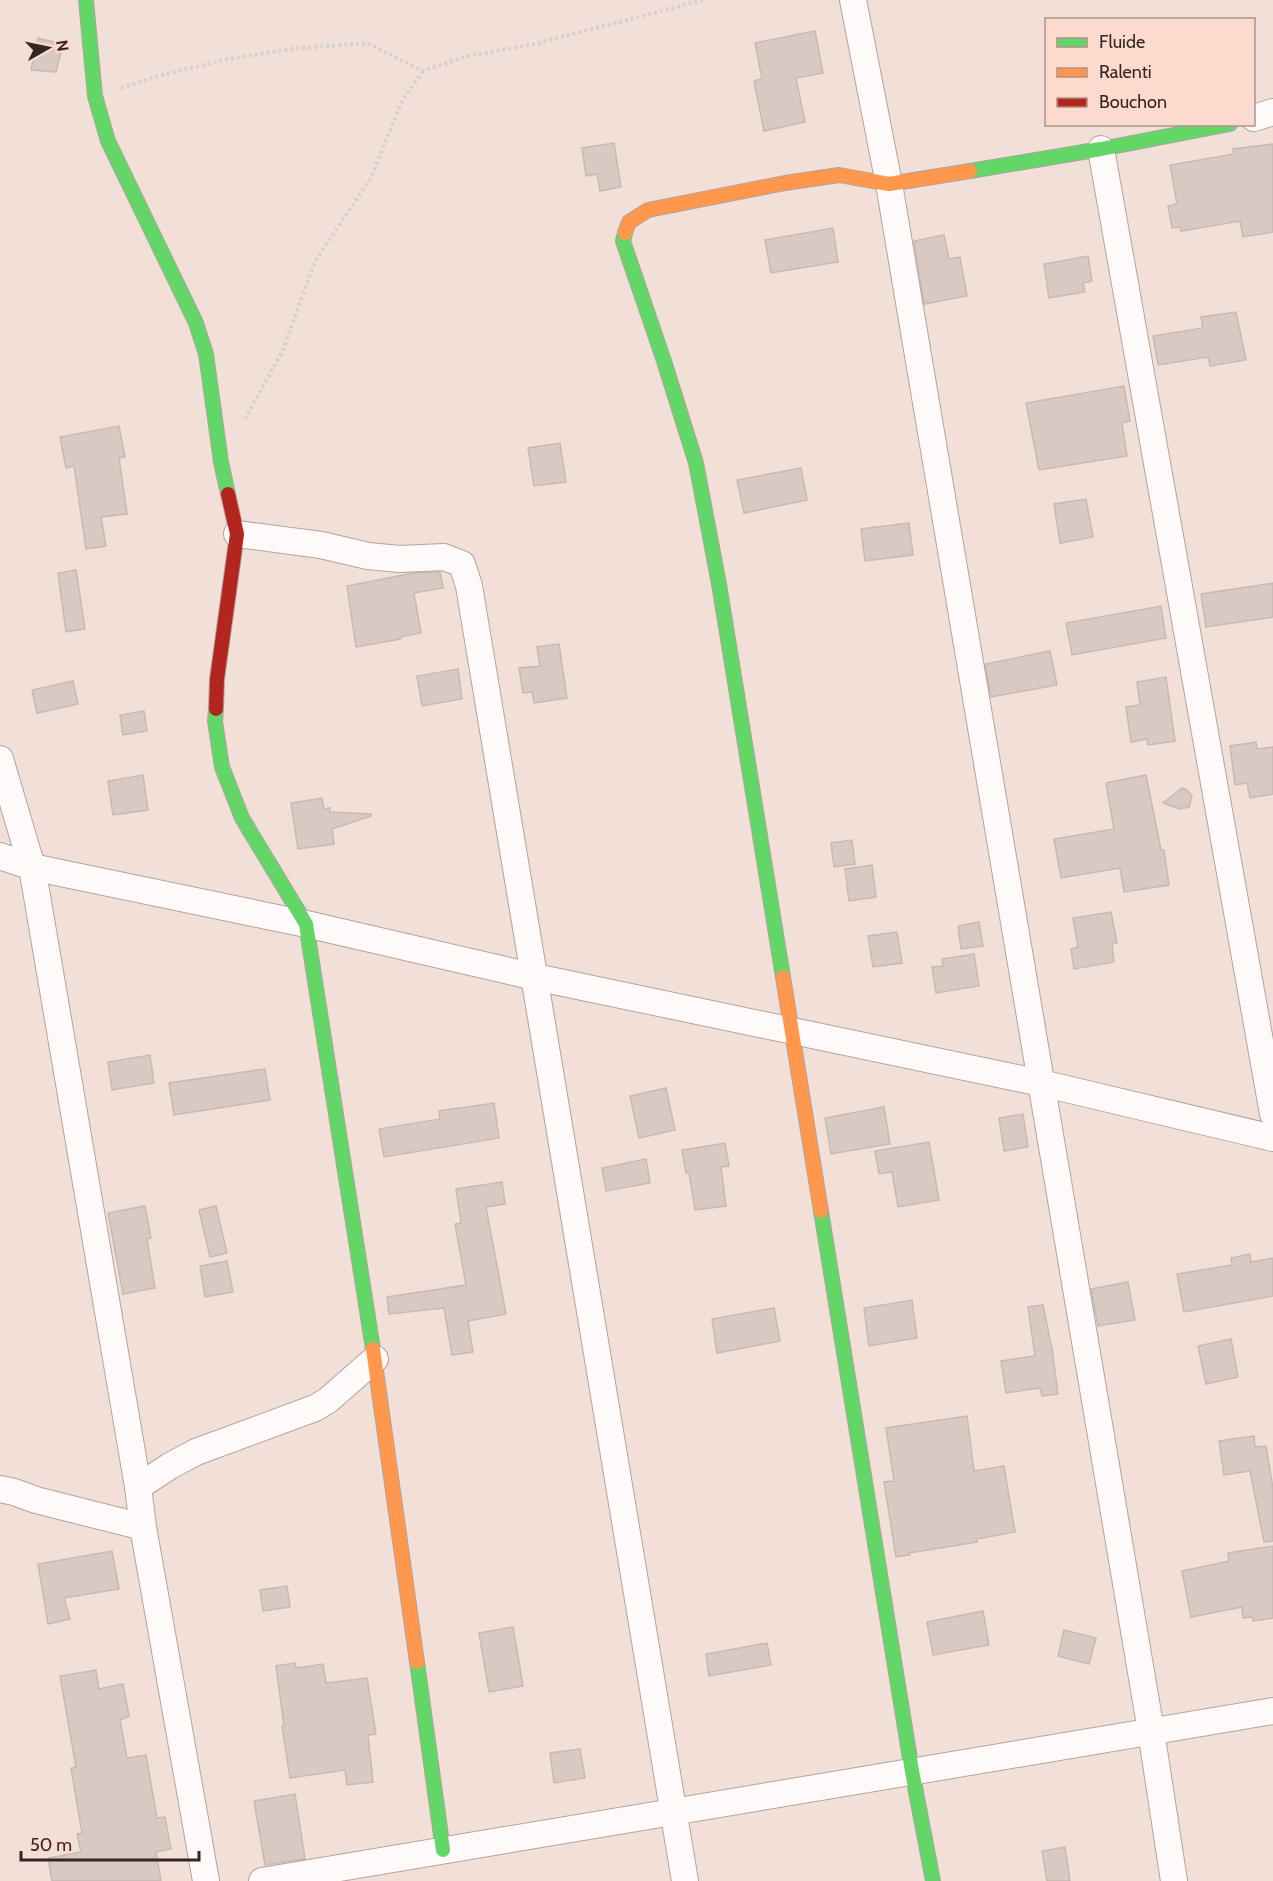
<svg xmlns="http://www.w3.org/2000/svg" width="1273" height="1881" font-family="Cabin,sans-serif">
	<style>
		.building { fill: #d8c9c3; stroke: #c7b9b3; stroke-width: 1.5 }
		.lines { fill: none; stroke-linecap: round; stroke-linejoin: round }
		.street-casing { stroke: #b1a49e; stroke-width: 28 }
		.fast-casing { stroke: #b1a49e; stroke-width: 16 }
		.slow-casing { stroke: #b1a49e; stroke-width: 16 }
		.jam-casing { stroke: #b1a49e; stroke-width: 16 }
		.path { stroke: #d6d1cf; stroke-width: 4; stroke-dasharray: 3 3; stroke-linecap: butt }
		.street { stroke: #fdfaf9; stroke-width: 26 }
		.fast { stroke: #63d668; stroke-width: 14 }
		.slow { stroke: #ff974d; stroke-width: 14 }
		.jam { stroke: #b3261e; stroke-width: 14 }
	</style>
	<rect width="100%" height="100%" fill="#f2e0d8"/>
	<g class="building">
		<polygon points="815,31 823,73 796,78 805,122 764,131 754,81 762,79 755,43"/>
		<polygon points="38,38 63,44 56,72 31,70"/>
		<polygon points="614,143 621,187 600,191 597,174 586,176 582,148"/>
		<polygon points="1273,144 1273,232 1243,237 1240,221 1181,231 1181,227 1172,228 1168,206 1177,204 1170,165 1234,154 1233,149"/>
		<polygon points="833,228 838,262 771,273 765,240"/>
		<polygon points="944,235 949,259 960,257 967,296 924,304 914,241"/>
		<polygon points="1088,256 1092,281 1083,283 1085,292 1049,298 1044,264"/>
		<polygon points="1236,312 1246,360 1210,366 1208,357 1158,365 1153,336 1203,328 1201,317"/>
		<polygon points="1124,386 1130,421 1122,423 1127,456 1039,470 1026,403"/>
		<polygon points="119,426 125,457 119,458 127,514 101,517 106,546 86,549 74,466 66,468 60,437"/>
		<polygon points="560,443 566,482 534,486 528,448"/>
		<polygon points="801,468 807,500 744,513 737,480"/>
		<polygon points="1086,499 1093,537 1060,543 1054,504"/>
		<polygon points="909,523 913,555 865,561 861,529"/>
		<polygon points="76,570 85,629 66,632 58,573"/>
		<polygon points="440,572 443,588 414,593 421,633 400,637 401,639 356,647 347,586 413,573"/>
		<polygon points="1273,583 1273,617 1206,627 1201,594"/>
		<polygon points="1161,606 1166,638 1072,655 1066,623"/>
		<polygon points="559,644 567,698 534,703 532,692 523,693 519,668 540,666 537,647"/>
		<polygon points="1050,651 1057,685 991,697 985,664"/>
		<polygon points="458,669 462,699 422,706 417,676"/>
		<polygon points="1166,677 1175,741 1148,745 1147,739 1131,742 1126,707 1140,705 1137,682"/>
		<polygon points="73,681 78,704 37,713 32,690"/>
		<polygon points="144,711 147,731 123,735 120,715"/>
		<polygon points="1256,742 1257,749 1273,747 1273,794 1250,798 1247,783 1235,785 1230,746"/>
		<polygon points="143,775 148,810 113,815 108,781"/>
		<polygon points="1146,775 1161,850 1164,850 1169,885 1124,892 1120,868 1061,878 1054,839 1114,829 1106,783"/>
		<polygon points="1182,788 1187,790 1192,796 1189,807 1180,809 1163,803"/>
		<polygon points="322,798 324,809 330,808 330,812 371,814 371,816 332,829 334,844 298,849 291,803"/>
		<polygon points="852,840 855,864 834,867 831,843"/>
		<polygon points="872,865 876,897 849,901 845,869"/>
		<polygon points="1111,912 1117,943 1112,944 1114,962 1074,969 1071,949 1078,947 1073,918"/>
		<polygon points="979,922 983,946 961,949 958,926"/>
		<polygon points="897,932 902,963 873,967 868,936"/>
		<polygon points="974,954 979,986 936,993 932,967 943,966 942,959"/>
		<polygon points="150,1055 154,1083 112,1090 108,1062"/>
		<polygon points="265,1069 270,1100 174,1115 169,1083"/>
		<polygon points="666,1088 675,1130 639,1138 630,1096"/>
		<polygon points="494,1103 499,1138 384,1157 379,1129 440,1119 439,1111"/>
		<polygon points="884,1107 890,1144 831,1154 825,1118"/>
		<polygon points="1023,1114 1028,1147 1004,1151 999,1118"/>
		<polygon points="929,1142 939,1200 898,1207 892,1172 879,1174 875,1151"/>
		<polygon points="725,1143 729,1166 721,1167 726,1206 695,1210 689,1173 686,1173 682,1150"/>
		<polygon points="646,1159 650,1183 606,1191 602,1168"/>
		<polygon points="502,1182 505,1204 486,1207 506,1314 468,1321 473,1352 452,1355 444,1308 389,1314 387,1297 466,1285 455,1224 461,1223 456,1189"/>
		<polygon points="145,1206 151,1238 147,1239 155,1288 123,1294 108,1213"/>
		<polygon points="216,1206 227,1253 210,1257 199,1210"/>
		<polygon points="1250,1254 1251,1262 1273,1258 1273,1296 1184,1312 1177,1274 1232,1265 1231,1258"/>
		<polygon points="227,1261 233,1292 205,1297 200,1266"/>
		<polygon points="1128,1282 1135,1320 1098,1326 1091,1289"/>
		<polygon points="912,1300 917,1338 869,1346 864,1308"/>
		<polygon points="1043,1305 1052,1349 1058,1394 1042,1396 1040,1388 1006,1393 1001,1361 1035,1356 1028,1307"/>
		<polygon points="774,1308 780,1341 717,1353 712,1319"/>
		<polygon points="1231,1339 1238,1377 1206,1384 1198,1346"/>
		<polygon points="967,1416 974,1471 1004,1466 1015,1532 977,1539 977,1542 909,1553 910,1555 896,1557 884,1482 894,1481 886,1428"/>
		<polygon points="1254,1436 1255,1447 1266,1446 1273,1488 1273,1541 1264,1542 1250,1471 1224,1475 1219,1441"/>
		<polygon points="1273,1546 1273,1618 1253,1621 1252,1617 1243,1618 1242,1607 1191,1617 1182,1571 1229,1561 1228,1553"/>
		<polygon points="112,1551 119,1589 64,1598 70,1619 48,1624 38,1564"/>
		<polygon points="287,1586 290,1607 263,1611 260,1590"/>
		<polygon points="983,1611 989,1645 933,1655 927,1622"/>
		<polygon points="513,1627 523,1686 489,1692 479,1633"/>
		<polygon points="1064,1630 1096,1638 1089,1664 1058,1656"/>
		<polygon points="767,1643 771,1665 709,1676 706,1654"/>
		<polygon points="295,1663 296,1668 323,1664 326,1683 367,1678 376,1734 368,1735 373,1782 347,1785 345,1770 290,1778 282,1726 284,1726 276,1666"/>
		<polygon points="96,1670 99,1689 123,1684 129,1716 120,1720 127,1758 146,1755 157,1818 165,1817 171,1849 156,1852 161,1881 52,1881 48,1858 81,1852 77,1834 82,1833 71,1768 76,1767 60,1676"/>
		<polygon points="580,1749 585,1778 554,1783 550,1753"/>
		<polygon points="295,1794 305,1859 265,1865 254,1801"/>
		<polygon points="1065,1847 1070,1881 1047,1881 1042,1851"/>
	</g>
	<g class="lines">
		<defs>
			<g id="street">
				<polyline points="853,0 889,184 1151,1731 1174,1881"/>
				<polyline points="1254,118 1273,112"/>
				<polyline points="1101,149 1273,1114"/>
				<polyline points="237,534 321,545 368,556 400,559 444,557 462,564 469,586 685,1881"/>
				<polyline points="0,759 32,867 138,1487 143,1527 206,1881"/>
				<polyline points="0,856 32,867 306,924 535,977 1041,1083 1273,1138"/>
				<polyline points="138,1487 170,1466 196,1452 315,1408 327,1401 375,1359"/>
				<polyline points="0,1489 14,1492 36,1500 143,1527"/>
				<polyline points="262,1881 1273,1711"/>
			</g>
			<g id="fast">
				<polyline points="86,0 95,96 108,141 196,323 206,354 221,462 228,494"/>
				<polyline points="970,171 1101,149 1230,124"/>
				<polyline points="625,233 623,241 664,361 696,463 719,584 783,977"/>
				<polyline points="216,709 215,721 222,767 242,818 306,924 373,1349"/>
				<polyline points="821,1211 912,1771 933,1881"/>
				<polyline points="417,1662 443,1850"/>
			</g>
			<g id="slow">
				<polyline points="625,233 629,222 648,210 785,183 839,175 889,184 970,171"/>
				<polyline points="783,977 821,1211"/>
				<polyline points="373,1349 417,1662"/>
			</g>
			<polyline id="jam" points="216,709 217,679 237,534 228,494"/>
		</defs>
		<use href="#street" class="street-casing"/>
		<use href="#fast" class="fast-casing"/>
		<use href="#slow" class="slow-casing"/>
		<use href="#jam" class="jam-casing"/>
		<g class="path">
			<polyline points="121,88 155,77 228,59 291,49 367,43 423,71 468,56 535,44 703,0"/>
			<polyline points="245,419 283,350 315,261 371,178 401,103 423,71"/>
		</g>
		<use href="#street" class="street"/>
		<use href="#fast" class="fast"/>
		<use href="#slow" class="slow"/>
		<use href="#jam" class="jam"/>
	</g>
	<rect x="1045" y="18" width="210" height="108" fill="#fcdbce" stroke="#ac938a" stroke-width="1.5"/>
	<rect x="1057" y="38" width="30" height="9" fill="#63d668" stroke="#ac938a" stroke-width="1.5"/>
	<text x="1099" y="48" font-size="18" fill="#342723">Fluide</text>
	<rect x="1057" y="68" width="30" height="9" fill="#ff974d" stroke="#ac938a" stroke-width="1.5"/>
	<text x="1099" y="78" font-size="18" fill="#342723">Ralenti</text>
	<rect x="1057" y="98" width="30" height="9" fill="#b3261e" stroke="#ac938a" stroke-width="1.5"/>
	<text x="1099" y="108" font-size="18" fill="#342723">Bouchon</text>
	<g transform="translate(48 48) rotate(81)" stroke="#fcdbce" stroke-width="4.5" paint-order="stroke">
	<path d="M0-4.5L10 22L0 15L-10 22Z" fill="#342723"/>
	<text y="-9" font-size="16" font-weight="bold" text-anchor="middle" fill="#342723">N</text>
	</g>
	<path d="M21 1851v9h178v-9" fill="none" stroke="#342723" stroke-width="3"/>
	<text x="30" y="1851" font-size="18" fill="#342723" stroke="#fcdbce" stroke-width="4.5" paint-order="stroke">50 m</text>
</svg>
